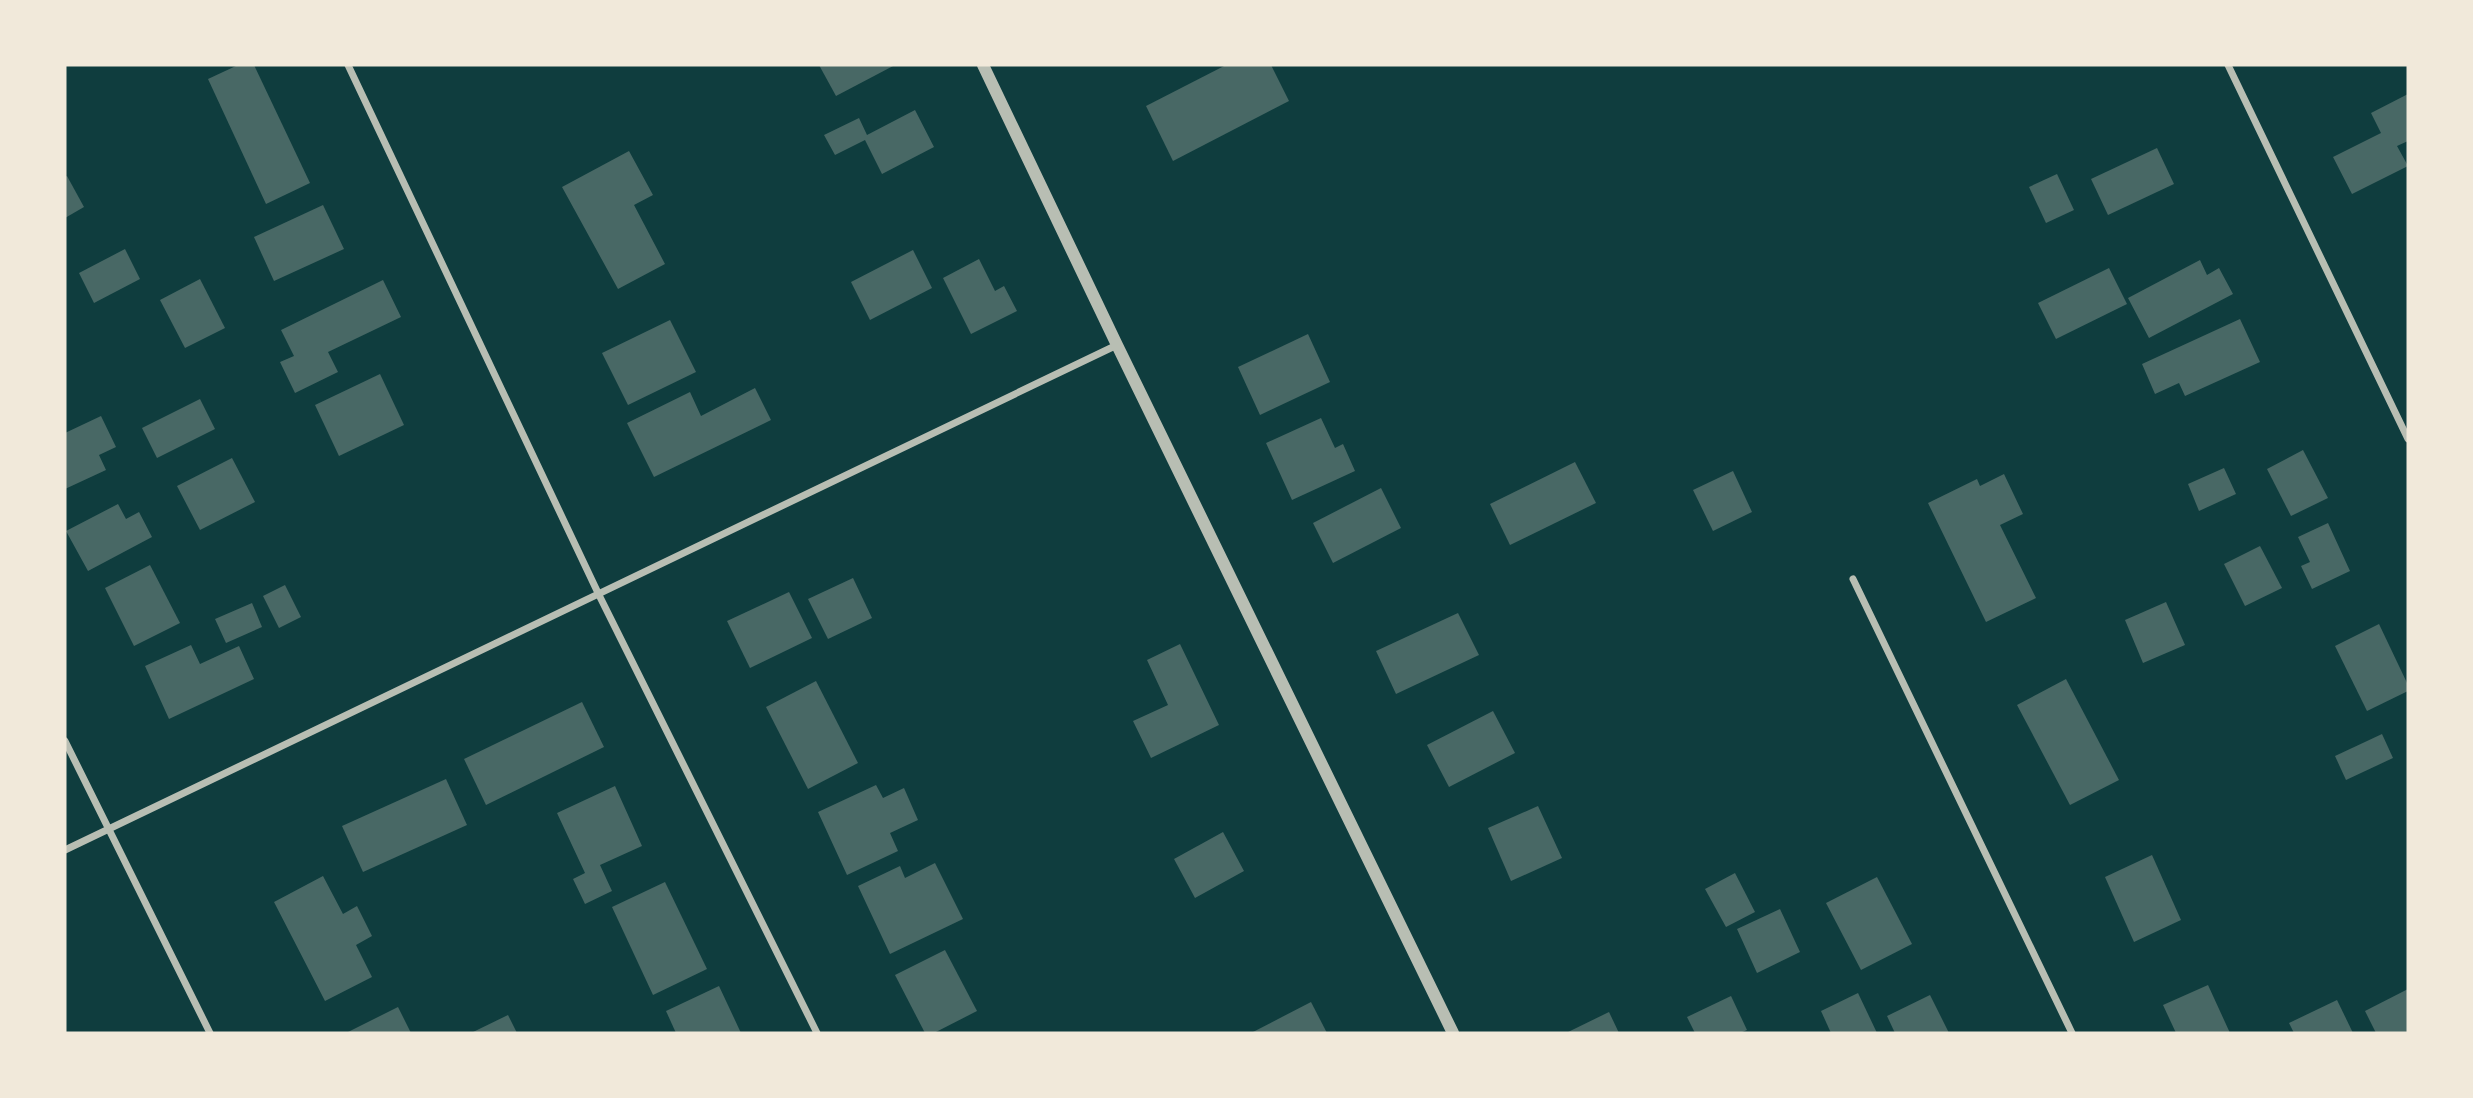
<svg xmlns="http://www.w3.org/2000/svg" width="2473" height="1098" font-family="Ubuntu,sans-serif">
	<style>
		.building { fill: #486865 }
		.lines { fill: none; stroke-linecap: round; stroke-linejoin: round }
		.minor { stroke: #b8beb3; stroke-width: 7 }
		.tertiary { stroke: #b8beb3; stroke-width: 12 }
	</style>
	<rect width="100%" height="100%" fill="#0f3d3e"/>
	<g class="building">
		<polygon points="238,65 254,65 310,183 266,204 208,79"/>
		<polygon points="819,65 895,65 836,96"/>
		<polygon points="1226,65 1271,65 1289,101 1173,161 1146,106"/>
		<polygon points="2408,94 2408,141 2397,146 2408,166 2352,194 2333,157 2381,133 2371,113"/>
		<polygon points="915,110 934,147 882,174 865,140 835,155 824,135 859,118 867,135"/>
		<polygon points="2157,148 2174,184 2108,215 2091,179"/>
		<polygon points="629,151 653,195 634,205 665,264 618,289 562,187"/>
		<polygon points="2057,174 2074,210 2046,223 2029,187"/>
		<polygon points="67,176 84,207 65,218 65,177"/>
		<polygon points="323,205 344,249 274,281 254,237"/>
		<polygon points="125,249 140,279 94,303 79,273"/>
		<polygon points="913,250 932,288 870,320 851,282"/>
		<polygon points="979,259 995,291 1004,286 1017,311 971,334 943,278"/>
		<polygon points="2200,260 2207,275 2219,268 2233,294 2149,338 2128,298"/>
		<polygon points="2109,268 2127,304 2056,339 2038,303"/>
		<polygon points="200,279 225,328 185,348 160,300"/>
		<polygon points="383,280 401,317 328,352 338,372 295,393 280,362 294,356 281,330"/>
		<polygon points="2240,319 2260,362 2185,396 2179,383 2155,394 2142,364"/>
		<polygon points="670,320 696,372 628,405 602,353"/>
		<polygon points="1308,334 1330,382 1260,415 1238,367"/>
		<polygon points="380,374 404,425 339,456 315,405"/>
		<polygon points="755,388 771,420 654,477 627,423 690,392 701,416"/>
		<polygon points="200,399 215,429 157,458 142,428"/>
		<polygon points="101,416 116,447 99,455 106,470 65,489 65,433"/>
		<polygon points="1321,418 1335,448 1343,444 1355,471 1292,500 1266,443"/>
		<polygon points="2303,450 2328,498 2291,516 2267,469"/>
		<polygon points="232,458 255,502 200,530 177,486"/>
		<polygon points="1575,462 1596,503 1510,545 1490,504"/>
		<polygon points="2224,468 2236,494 2199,511 2188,484"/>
		<polygon points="1733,471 1752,512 1713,531 1693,490"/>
		<polygon points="2004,474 2023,514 2000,525 2036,598 1986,622 1928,503 1977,479 1980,486"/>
		<polygon points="1381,488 1401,528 1333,563 1313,523"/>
		<polygon points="118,504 126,519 139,512 152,537 88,571 66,531"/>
		<polygon points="2328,523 2350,571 2312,589 2301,566 2310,562 2298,537"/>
		<polygon points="2260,546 2282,588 2245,606 2224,564"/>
		<polygon points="150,565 180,623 134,646 105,588"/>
		<polygon points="853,578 872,618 828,639 808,599"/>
		<polygon points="285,585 301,617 279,628 263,596"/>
		<polygon points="789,592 812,638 750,668 727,621"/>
		<polygon points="2166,602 2185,645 2143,663 2125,620"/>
		<polygon points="252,603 262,627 226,643 215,619"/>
		<polygon points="1458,613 1479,655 1396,694 1376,651"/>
		<polygon points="2379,624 2408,685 2408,691 2367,711 2335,646"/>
		<polygon points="1180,644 1219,725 1151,758 1133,721 1168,705 1147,660"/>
		<polygon points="191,645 200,664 239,646 254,679 169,719 145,666"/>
		<polygon points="2066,679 2119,780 2070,805 2017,705"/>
		<polygon points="816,681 858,763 808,789 766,707"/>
		<polygon points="582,702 604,747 486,805 464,759"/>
		<polygon points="1493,711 1515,753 1449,787 1427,745"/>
		<polygon points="2382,734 2393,758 2346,780 2335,756"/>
		<polygon points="446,779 467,825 363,872 342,826"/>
		<polygon points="876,785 883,798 904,788 918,820 890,833 898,851 847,875 818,812"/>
		<polygon points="615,786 642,846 600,865 612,891 585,904 573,879 585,873 557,813"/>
		<polygon points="1538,806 1562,858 1511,881 1488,828"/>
		<polygon points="1223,832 1244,871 1195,898 1174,859"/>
		<polygon points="2152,855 2181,920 2134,942 2105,877"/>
		<polygon points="935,863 963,919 890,954 858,886 900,866 905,878"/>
		<polygon points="1735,873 1755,912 1726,927 1705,889"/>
		<polygon points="323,876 343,914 357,906 372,936 356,945 372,977 325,1001 274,902"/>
		<polygon points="1877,877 1912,944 1861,970 1826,903"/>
		<polygon points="665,882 707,969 653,995 612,907"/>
		<polygon points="1780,909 1800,952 1757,973 1737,929"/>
		<polygon points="945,950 977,1011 934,1033 925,1033 895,975"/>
		<polygon points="2208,985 2230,1033 2176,1033 2163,1005"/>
		<polygon points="719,986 741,1033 676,1033 666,1011"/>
		<polygon points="2408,989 2408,1033 2376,1033 2365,1011"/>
		<polygon points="1858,993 1877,1033 1831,1033 1821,1011"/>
		<polygon points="1930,995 1949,1033 1895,1033 1887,1016"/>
		<polygon points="1731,996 1747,1030 1740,1033 1695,1033 1687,1017"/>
		<polygon points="2337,1000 2353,1033 2294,1033 2289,1023"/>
		<polygon points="1311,1002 1327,1033 1251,1033"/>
		<polygon points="398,1007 411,1033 346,1033"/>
		<polygon points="1609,1012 1619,1033 1566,1033"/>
		<polygon points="508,1015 517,1033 471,1033"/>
	</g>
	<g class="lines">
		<g class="minor">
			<polyline points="348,65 599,595 817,1033"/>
			<polyline points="2228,65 2408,439"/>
			<polyline points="1853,579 2072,1033"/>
			<polyline points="65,741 210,1033"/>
			<polyline points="65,850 1117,345"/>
		</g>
		<polyline class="tertiary" points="983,65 1117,345 1453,1033"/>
	</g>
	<rect width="2473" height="1098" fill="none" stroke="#f1e9da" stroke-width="133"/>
</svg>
